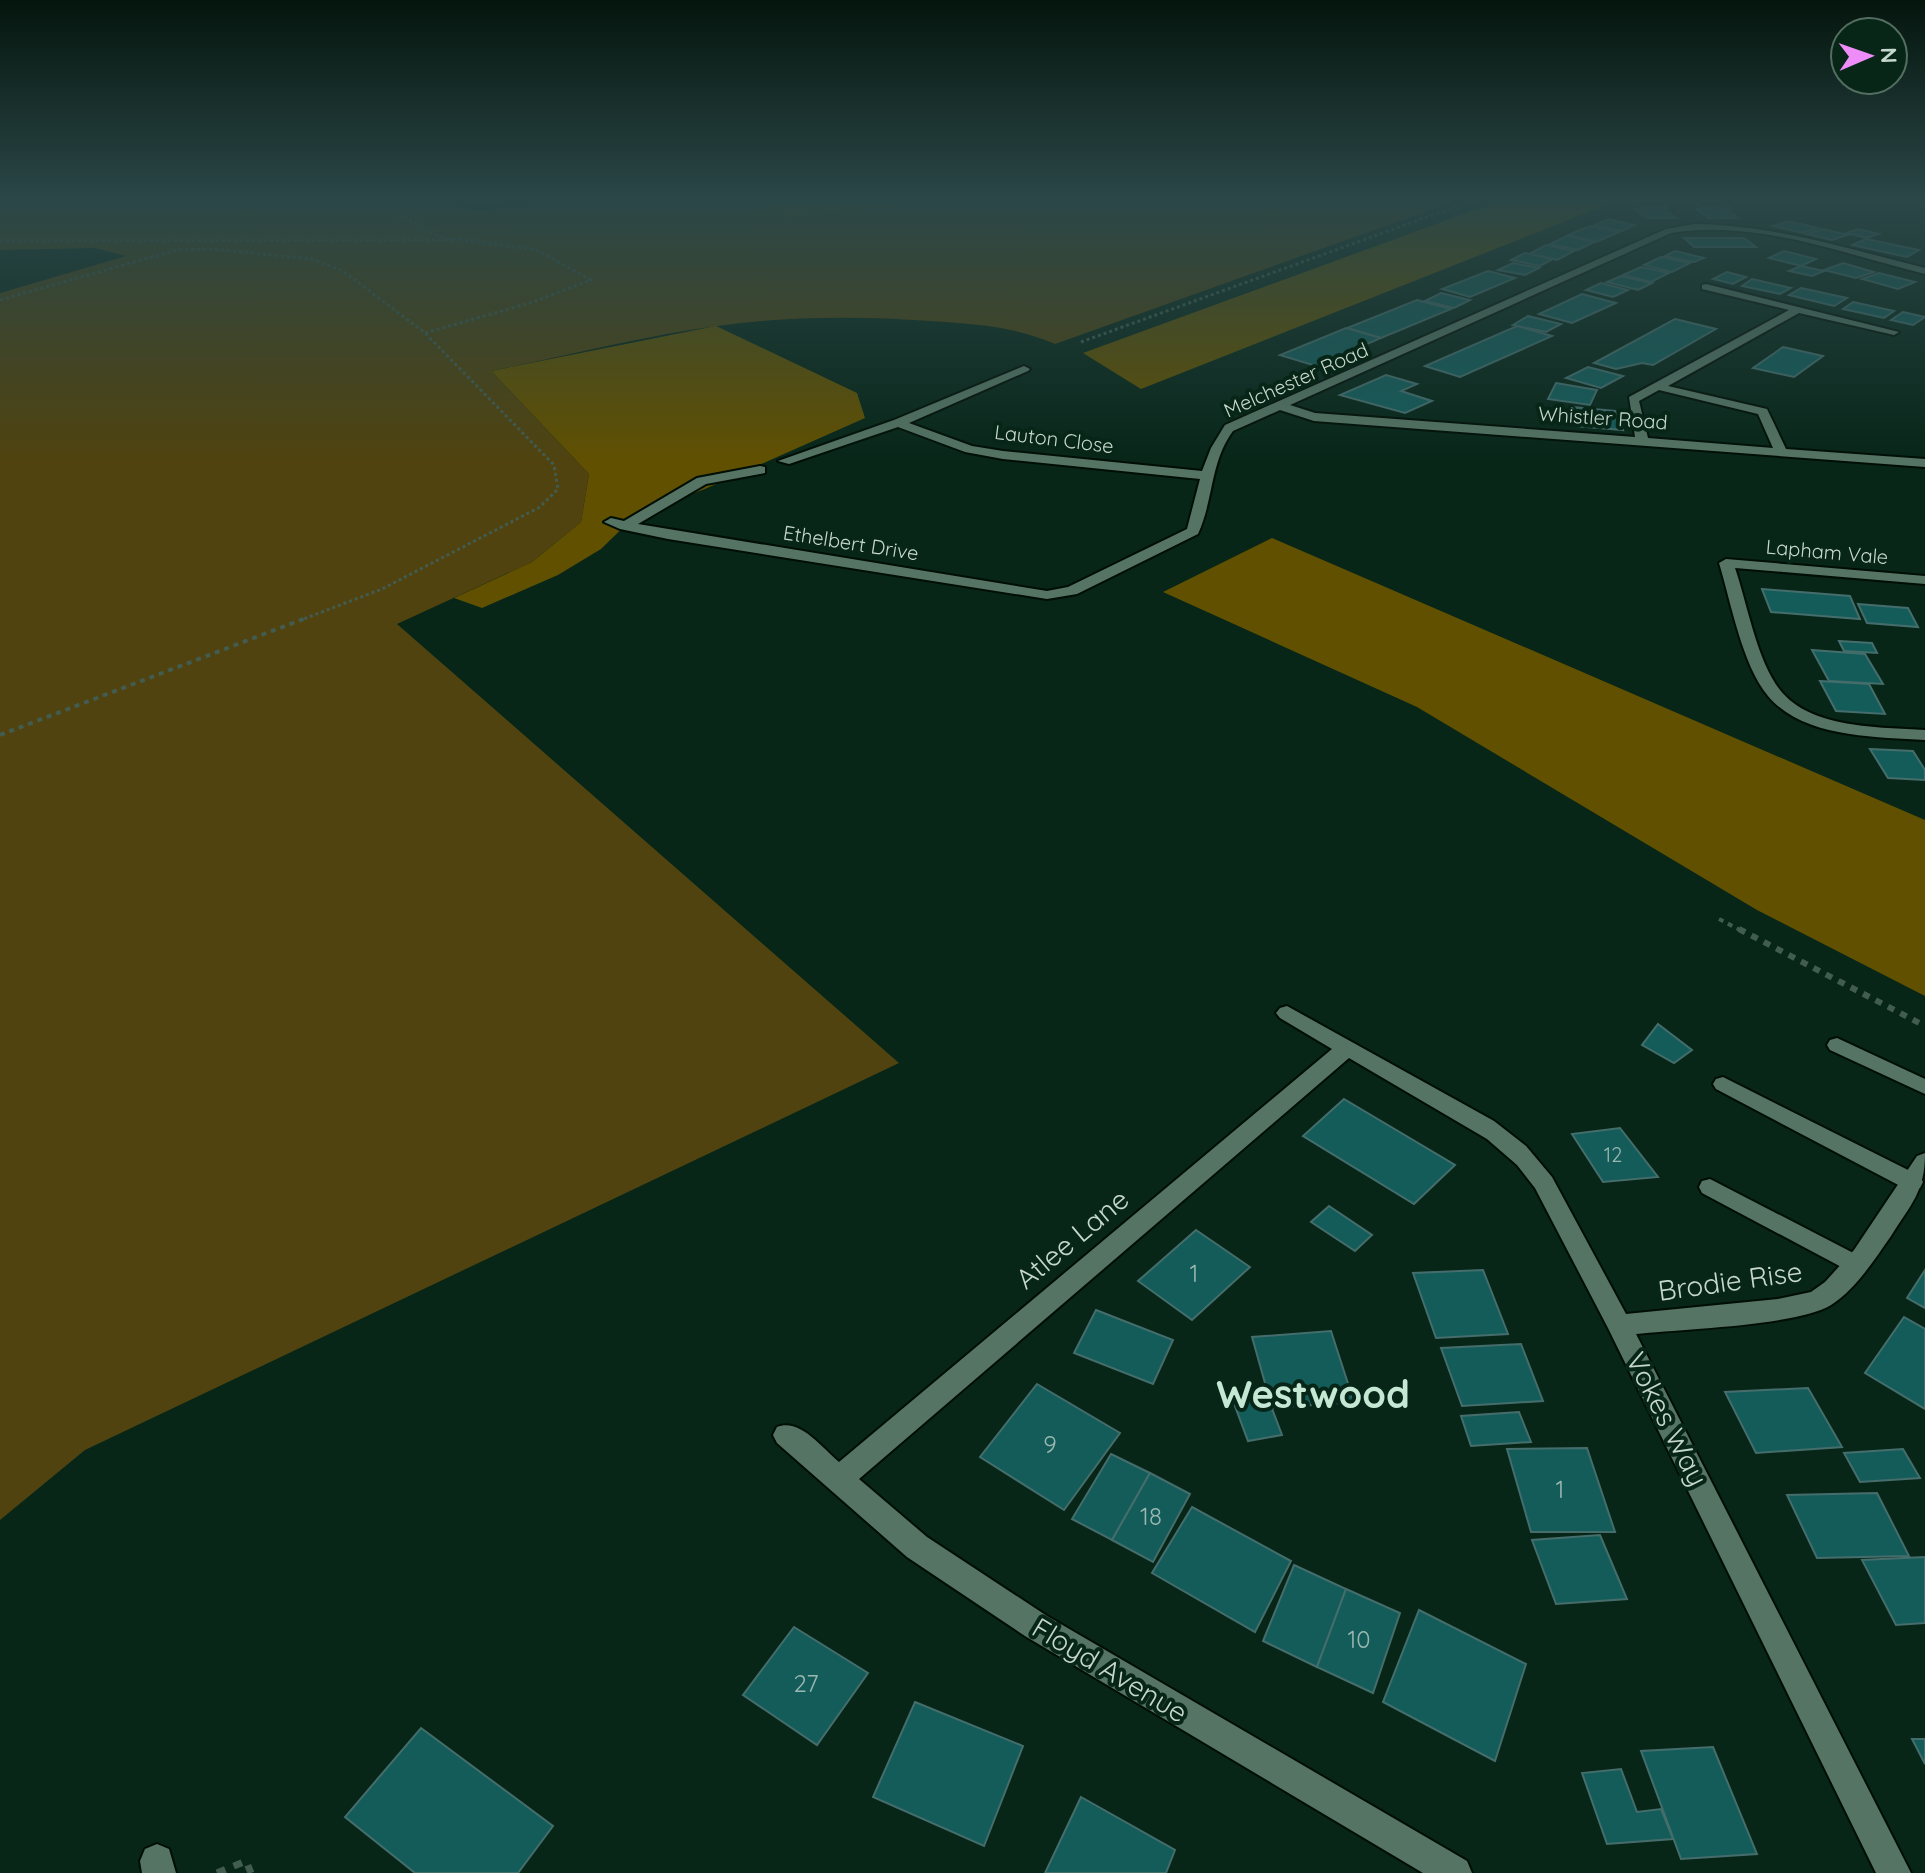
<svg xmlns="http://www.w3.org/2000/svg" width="1925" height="1873" font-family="Quicksand,sans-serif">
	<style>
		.green { fill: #50430f }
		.forest { fill: #615000 }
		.building { fill: #145c5a; stroke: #446d6b; stroke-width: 2 }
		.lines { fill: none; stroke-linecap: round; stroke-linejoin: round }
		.lane-casing { stroke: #000e05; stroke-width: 4 }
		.street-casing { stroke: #000e05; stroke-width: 4 }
		.path-far3 { stroke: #425c50; stroke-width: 3; stroke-dasharray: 3 3; stroke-linecap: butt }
		.path-far2 { stroke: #425c50; stroke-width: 4; stroke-dasharray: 5 5; stroke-linecap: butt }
		.path-far1 { stroke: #425c50; stroke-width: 6; stroke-dasharray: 7 7; stroke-linecap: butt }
		.path { stroke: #425c50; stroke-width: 7; stroke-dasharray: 9 9; stroke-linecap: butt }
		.lane { fill: #557463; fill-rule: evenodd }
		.street { fill: #557463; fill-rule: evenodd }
		.labels { text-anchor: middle; stroke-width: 8; stroke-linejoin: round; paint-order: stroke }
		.far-street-label { font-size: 20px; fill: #c6d7cd; stroke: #072618 }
		.number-label { font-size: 20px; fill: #9ab8b0 }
		.near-number-label { font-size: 24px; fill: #9ab8b0 }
		.near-street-label { font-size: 28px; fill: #c6d7cd; stroke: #072618 }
		.near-district-label { font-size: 38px; font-weight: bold; fill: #c5e8d4; stroke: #072618 }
	</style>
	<rect width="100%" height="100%" fill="#072618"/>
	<path class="green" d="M 0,200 L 450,200 L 473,211 L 585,200 L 1458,200 L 1055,344 C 1014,326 974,324 930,321 C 860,316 788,316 718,326 C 642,336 566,356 491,371 L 589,474 L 581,522 L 532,562 L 397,624 L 899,1063 L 85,1450 L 0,1520 L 0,293 L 126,256 L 95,248 L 0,250 Z"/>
	<g class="forest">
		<polygon points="769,200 946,200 784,217"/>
		<polygon points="1502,200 1619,200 1141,389 1083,353"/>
		<polygon points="716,326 857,393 865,418 705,489 637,514 601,549 558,575 482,608 454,598 532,562 581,522 589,474 491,371"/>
		<polygon points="1272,538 1925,820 1925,996 1757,910 1417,707 1163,592"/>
	</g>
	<g class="building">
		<polygon points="1632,200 1660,200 1669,208 1641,208"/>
		<polygon points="1693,201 1721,201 1730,208 1702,208"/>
		<polygon points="1635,209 1664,209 1676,218 1646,218"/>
		<polygon points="1697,209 1726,209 1738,218 1708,218"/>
		<polygon points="1608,219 1635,225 1622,231 1595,225"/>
		<polygon points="1788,221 1818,228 1803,233 1773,226"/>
		<polygon points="1590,226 1619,232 1596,242 1568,235"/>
		<polygon points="1823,229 1848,235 1832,240 1807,234"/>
		<polygon points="1858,229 1879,234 1867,238 1846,233"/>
		<polygon points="1567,236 1594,242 1578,250 1550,244"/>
		<polygon points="1684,238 1744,238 1756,247 1694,247"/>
		<polygon points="1866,239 1919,250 1907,257 1852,245"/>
		<polygon points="1546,245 1574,251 1557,260 1529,254"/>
		<polygon points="1675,251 1704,258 1694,262 1665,256"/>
		<polygon points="1784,251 1816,259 1801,266 1769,258"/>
		<polygon points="1525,253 1553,259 1540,266 1511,260"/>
		<polygon points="1661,257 1690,263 1672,272 1644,265"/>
		<polygon points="1513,263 1539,268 1525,275 1498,270"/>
		<polygon points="1843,263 1874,272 1856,278 1824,270"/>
		<polygon points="1801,266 1824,271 1812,276 1789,271"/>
		<polygon points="1641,267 1669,273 1651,282 1623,275"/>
		<polygon points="1488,271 1515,278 1470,297 1442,289"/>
		<polygon points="1727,272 1746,277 1733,284 1713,279"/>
		<polygon points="1879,273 1915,282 1898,289 1862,279"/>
		<polygon points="1621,276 1652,283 1638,290 1607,282"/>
		<polygon points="1752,279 1791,288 1780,294 1742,286"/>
		<polygon points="1601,283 1628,290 1613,297 1586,290"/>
		<polygon points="1801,288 1847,298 1834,306 1789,295"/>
		<polygon points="1441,293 1470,300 1454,308 1425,301"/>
		<polygon points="1582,294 1616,303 1572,323 1539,314"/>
		<polygon points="1417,300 1451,309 1381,338 1347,328"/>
		<polygon points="1853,302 1894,311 1884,318 1843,309"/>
		<polygon points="1903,312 1925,317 1913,325 1891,320"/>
		<polygon points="1528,316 1561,324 1546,332 1513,325"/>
		<polygon points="1675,319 1716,329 1653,365 1642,363 1616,369 1594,363"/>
		<polygon points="1517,326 1552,336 1460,377 1425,366"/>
		<polygon points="1346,328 1381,338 1316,366 1280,355"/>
		<polygon points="1783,347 1823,356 1794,377 1753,368"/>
		<polygon points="1588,367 1623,376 1601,388 1566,378"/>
		<polygon points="1386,375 1417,384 1401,391 1432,401 1405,413 1340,395"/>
		<polygon points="1556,383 1597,390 1590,405 1548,399"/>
		<polygon points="1572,407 1615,411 1623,430 1576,426"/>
		<polygon points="1762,589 1850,596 1860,619 1771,612"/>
		<polygon points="1858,604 1908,608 1918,627 1867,623"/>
		<polygon points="1839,641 1872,643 1877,653 1844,651"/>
		<polygon points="1812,650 1865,654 1883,684 1829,681"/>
		<polygon points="1820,681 1869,684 1885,714 1836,711"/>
		<polygon points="1870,749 1913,751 1925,770 1925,780 1888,778"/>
		<polygon points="1658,1024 1692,1050 1674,1063 1642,1045"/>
		<polygon points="1344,1099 1455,1165 1414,1204 1303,1136"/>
		<polygon points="1620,1128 1658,1177 1603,1182 1572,1134"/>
		<polygon points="1329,1206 1372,1235 1355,1251 1311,1222"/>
		<polygon points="1196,1230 1250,1267 1192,1320 1138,1281"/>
		<polygon points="1483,1270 1508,1334 1436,1338 1413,1273"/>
		<polygon points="1925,1270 1925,1308 1907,1298"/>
		<polygon points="1096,1310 1173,1340 1153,1384 1074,1353"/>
		<polygon points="1904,1317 1925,1329 1925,1409 1865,1373"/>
		<polygon points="1331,1331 1354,1402 1272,1408 1252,1337"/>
		<polygon points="1521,1344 1543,1401 1462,1406 1441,1348"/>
		<polygon points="1037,1384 1120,1433 1064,1510 980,1457"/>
		<polygon points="1263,1385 1282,1435 1248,1441 1229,1390"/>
		<polygon points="1808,1388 1842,1447 1756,1453 1725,1392"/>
		<polygon points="1519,1412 1531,1442 1471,1446 1461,1416"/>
		<polygon points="1587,1448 1615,1532 1531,1532 1507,1449"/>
		<polygon points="1903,1449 1920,1478 1860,1482 1844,1453"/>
		<polygon points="1111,1454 1150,1473 1112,1540 1072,1519"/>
		<polygon points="1150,1473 1190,1494 1153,1562 1112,1540"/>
		<polygon points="1877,1493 1909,1556 1817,1558 1787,1495"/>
		<polygon points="1192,1507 1291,1561 1255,1632 1152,1573"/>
		<polygon points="1600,1535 1627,1599 1556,1604 1532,1540"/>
		<polygon points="1925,1557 1925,1623 1896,1625 1862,1560"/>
		<polygon points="1294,1565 1346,1589 1317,1667 1263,1641"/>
		<polygon points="1346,1589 1400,1613 1373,1693 1317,1667"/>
		<polygon points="1419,1610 1526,1664 1495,1761 1383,1702"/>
		<polygon points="794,1627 868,1673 817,1745 743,1695"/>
		<polygon points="915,1702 1023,1746 984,1846 873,1797"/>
		<polygon points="421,1728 553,1826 518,1873 415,1873 345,1817"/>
		<polygon points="1912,1739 1925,1739 1925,1764"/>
		<polygon points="1713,1747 1757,1854 1681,1859 1641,1751"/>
		<polygon points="1621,1769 1637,1812 1661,1809 1673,1839 1607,1844 1582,1773"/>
		<polygon points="1081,1797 1175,1850 1166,1873 1045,1873"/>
	</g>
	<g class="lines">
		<defs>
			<g id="lane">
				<polygon points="1837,1038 1925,1079 1925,1094 1830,1050 1827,1045 1830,1040"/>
				<polygon points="1723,1077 1920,1176 1923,1182 1920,1188 1912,1190 1904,1188 1716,1089 1713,1084 1716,1079"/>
				<polygon points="1710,1179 1863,1258 1866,1264 1863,1270 1855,1273 1847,1270 1702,1193 1699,1187 1702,1181"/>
			</g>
			<g id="street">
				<path d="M 1695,224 C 1774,225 1849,249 1925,268 L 1925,274 C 1844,254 1756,219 1671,233 L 1290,405 L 1315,413 L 1635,437 L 1629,397 L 1789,310 L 1702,289 L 1702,285 L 1706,284 L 1899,332 L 1894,335 L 1799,313 L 1668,386 L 1767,409 L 1786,449 L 1925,459 L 1925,467 L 1314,421 L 1280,410 L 1233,431 C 1210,462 1214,499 1198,534 L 1077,594 L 1047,599 L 668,539 L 620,529 L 604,522 L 611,518 L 624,521 L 697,478 L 760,466 L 765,467 L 765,473 L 706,484 L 638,524 L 1047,591 L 1068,587 L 1187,529 L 1200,479 L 1003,459 L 965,452 L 898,427 L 789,464 L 778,461 L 894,420 L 1024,366 L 1030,369 L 1028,371 L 909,423 L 972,446 L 1003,451 L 1202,471 L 1211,448 L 1225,425 L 1666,229 ZM 1659,390 L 1758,414 L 1773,448 L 1648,438 L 1639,401 Z"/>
				<path d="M 1726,559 L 1925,576 L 1925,584 L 1735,568 C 1747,603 1757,661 1780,690 C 1811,729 1879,727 1925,730 L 1925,740 C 1875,737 1803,738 1768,696 C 1742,665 1731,602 1719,563 Z"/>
				<path d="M 1287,1006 L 1494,1121 L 1526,1146 L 1552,1177 L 1626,1314 L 1778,1299 L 1811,1292 L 1825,1282 L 1854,1250 L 1917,1156 L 1925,1153 C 1925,1192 1911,1204 1891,1236 C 1874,1260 1856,1289 1831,1305 C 1797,1326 1680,1329 1636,1334 L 1911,1873 L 1876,1873 L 1608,1328 L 1535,1188 L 1517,1165 L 1487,1139 L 1349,1058 L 859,1479 L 927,1537 L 1047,1616 L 1467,1861 L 1472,1873 L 1423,1873 L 1025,1636 L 907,1557 L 777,1443 L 773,1435 L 777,1427 C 800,1418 822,1448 839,1462 L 1332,1049 L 1280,1018 L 1276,1013 L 1280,1008 Z"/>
				<polygon points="157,1844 169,1849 176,1873 142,1873 140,1861 145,1849"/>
			</g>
		</defs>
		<use href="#lane" class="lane-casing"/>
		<use href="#street" class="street-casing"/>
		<g class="path-far3">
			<polyline points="347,200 391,210 440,237 537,250 591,280 533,302 425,333"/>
			<polyline points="0,241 453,240"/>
			<polyline points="0,300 177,250 213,249 311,259 343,271 425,333 554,465 558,489 540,507 382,589 301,620"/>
			<polyline points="1081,342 1474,200"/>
		</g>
		<g class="path-far2">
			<polyline points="0,735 306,618"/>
			<polyline points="1719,919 1742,931"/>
		</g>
		<polyline class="path-far1" points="1739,929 1925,1026"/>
		<polyline class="path" points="217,1873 246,1861 251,1873"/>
		<use href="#lane" class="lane"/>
		<use href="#street" class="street"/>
	</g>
	<linearGradient id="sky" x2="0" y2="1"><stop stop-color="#04150d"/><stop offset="0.43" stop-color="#2b4748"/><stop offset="1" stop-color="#2b4748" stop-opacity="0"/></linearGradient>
	<rect width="1925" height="463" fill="url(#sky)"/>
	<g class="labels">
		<g class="far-street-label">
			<text transform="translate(1296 380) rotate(-24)" y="7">Melchester Road</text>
			<text transform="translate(1603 418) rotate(4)" y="7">Whistler Road</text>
			<text transform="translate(1054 439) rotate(7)" y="7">Lauton Close</text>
			<text transform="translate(851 543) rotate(9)" y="7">Ethelbert Drive</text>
			<text transform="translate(1827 552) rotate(5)" y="7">Lapham Vale</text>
		</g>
		<g class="number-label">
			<text x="1613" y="1162">12</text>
		</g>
		<g class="near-number-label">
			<text x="1194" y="1282">1</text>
			<text x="1050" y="1453">9</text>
			<text x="1560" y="1498">1</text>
			<text x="1151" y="1525">18</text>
			<text x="1359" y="1648">10</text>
			<text x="806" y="1692">27</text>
		</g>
		<g class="near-street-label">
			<text transform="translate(1072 1239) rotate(-40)" y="10">Atlee Lane</text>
			<text transform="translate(1730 1281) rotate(-8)" y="10">Brodie Rise</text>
			<text transform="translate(1667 1419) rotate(63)" y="10">Vokes Way</text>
			<text transform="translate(1110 1670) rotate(31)" y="10">Floyd Avenue</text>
		</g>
		<g class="near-district-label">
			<text x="1313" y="1408">Westwood</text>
		</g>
	</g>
	<g transform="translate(1869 56) rotate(88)"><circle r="38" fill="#072618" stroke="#536d60" stroke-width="2"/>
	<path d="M0-6L14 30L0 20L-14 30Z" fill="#ee8cf8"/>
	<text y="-12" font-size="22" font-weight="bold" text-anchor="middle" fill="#c6d7cd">N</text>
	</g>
</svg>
